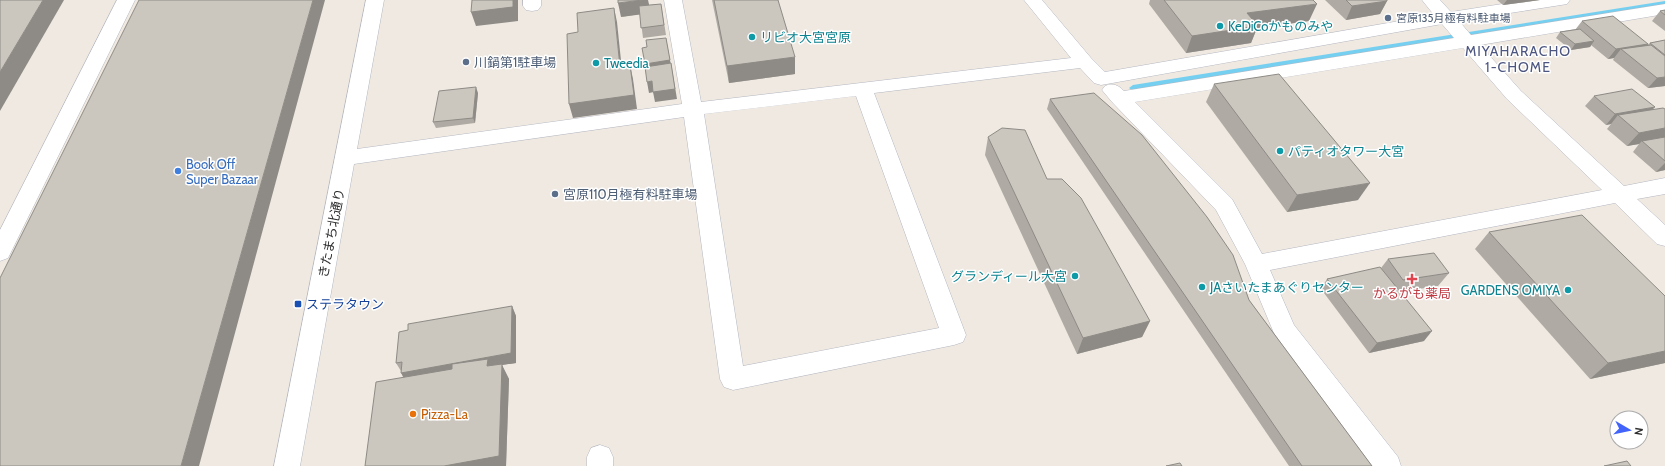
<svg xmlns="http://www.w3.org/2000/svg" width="1665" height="466" font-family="Cabin,'Noto Sans JP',sans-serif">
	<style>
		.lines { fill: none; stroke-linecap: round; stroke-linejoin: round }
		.stream { fill: #75cff0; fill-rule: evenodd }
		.minor-casing { stroke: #b4b7c1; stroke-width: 1 }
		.minor { fill: #fff; fill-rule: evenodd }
		.wall { fill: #afaba4 }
		.shaded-wall { fill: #8e8b86 }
		.building { fill: #cbc7bf; stroke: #8e8b86 }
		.service-dot { fill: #5c6f8a; stroke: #fff; stroke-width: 1.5 }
		.culture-dot { fill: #0f9aa8; stroke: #fff; stroke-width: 1.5 }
		.shop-dot { fill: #3f7fe0; stroke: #fff; stroke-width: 1.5 }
		.health-dot { fill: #e0444e; stroke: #fff; stroke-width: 1.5 }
		.transit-dot { fill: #1a4fb4; stroke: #fff; stroke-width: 1.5 }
		.food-dot { fill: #e8710a; stroke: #fff; stroke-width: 1.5 }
		.labels { text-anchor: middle; stroke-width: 3; stroke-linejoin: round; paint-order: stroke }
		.far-service-label { font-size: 11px; fill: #4e5e75; stroke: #fff; text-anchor: start }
		.culture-label { font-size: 13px; fill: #0d838f; stroke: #fff; text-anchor: start }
		.service-label { font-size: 13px; fill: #4e5e75; stroke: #fff; text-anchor: start }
		.shop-label { font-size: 13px; fill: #366cbe; stroke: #fff; text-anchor: start }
		.street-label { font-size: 13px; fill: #2e2e2e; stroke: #fff }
		.health-label { font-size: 13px; fill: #be3a42; stroke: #fff }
		.transit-label { font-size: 13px; fill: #164399; stroke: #fff; text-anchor: start }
		.food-label { font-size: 13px; fill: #c56008; stroke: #fff; text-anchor: start }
		.neighbourhood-label { font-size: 14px; letter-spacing: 1px; fill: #4d5680; stroke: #fff }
	</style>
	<rect width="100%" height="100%" fill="#efe9e1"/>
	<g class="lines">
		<polygon class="stream" points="1665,1 1665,5 1133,91 1129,88 1133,85"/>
		<defs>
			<g id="minor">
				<polygon points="117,0 135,0 11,252 8,258 0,261 0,230"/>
				<path d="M 366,0 L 384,0 L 357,149 L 682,104 L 664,0 L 682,0 L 701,102 L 1071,58 L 1024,0 L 1042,0 L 1091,58 L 1105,72 L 1434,15 L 1422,0 L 1440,0 L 1451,12 L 1528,0 L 1570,0 L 1567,4 L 1561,5 L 1459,21 L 1471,35 L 1665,4 L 1665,14 L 1480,45 L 1521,91 L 1624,186 L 1665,178 L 1665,194 L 1637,199 L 1665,225 L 1665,246 L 1657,244 L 1615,203 L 1270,270 L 1294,325 L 1398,457 L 1401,466 L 1372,466 L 1276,338 L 1245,264 L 1216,210 L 1112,102 L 1102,90 L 1105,86 C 1114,83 1118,85 1124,91 L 1454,38 L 1442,24 L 1101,85 L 1094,83 L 1080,68 L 874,93 L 966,335 L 963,342 L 954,345 L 733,390 L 724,387 L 720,379 L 684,117 L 354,164 L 300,466 L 274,466 ZM 1463,48 L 1507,99 L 1602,190 L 1262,254 L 1232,199 L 1135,102 ZM 856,96 L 939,328 L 743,366 L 704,114 Z"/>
				<polygon points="523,0 541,0 541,6 538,10 532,11 526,10 523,6"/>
				<polygon points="600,445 609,448 613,457 613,466 587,466 587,457 591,448"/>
			</g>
		</defs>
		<use href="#minor" class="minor-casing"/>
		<use href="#minor" class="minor"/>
	</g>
	<g class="wall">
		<polygon points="712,0 778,0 795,74 729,83"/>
		<polygon points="1150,0 1313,0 1309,21 1257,28 1251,43 1186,53 1149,4"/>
		<polygon points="1325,0 1387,0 1387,1 1380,14 1346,20"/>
		<polygon points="1497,0 1540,0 1503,5"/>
		<polygon points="661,4 666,35 643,38 640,14 621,17 649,5"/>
		<polygon points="1665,10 1665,31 1652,21 1660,11"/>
		<polygon points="1582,21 1648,44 1647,45 1650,43 1665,40 1665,86 1648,88 1613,60 1614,58 1608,59 1591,45 1590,47 1571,50 1556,38 1560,32 1575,30"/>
		<polygon points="1214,84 1358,200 1287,212 1206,102"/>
		<polygon points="478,93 475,123 436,128 433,122"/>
		<polygon points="1594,96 1653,110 1665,109 1665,170 1656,172 1633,152 1639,144 1627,146 1607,129 1611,124 1606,125 1585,106"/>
		<polygon points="1050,99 1249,300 1372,466 1289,466 1047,109"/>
		<polygon points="988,137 1047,179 1150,321 1142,337 1077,354 985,155"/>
		<polygon points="1489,232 1665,296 1665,363 1590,379 1475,249"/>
		<polygon points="1388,259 1449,273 1438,286 1400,292 1424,341 1369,353 1321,289 1327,279 1381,268"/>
		<polygon points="512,306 516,316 516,363 502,365 509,379 506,466 365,466 403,377 401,371 396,363 408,330"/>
	</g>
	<g class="shaded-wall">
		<polygon points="43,0 64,0 0,111 0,72"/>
		<polygon points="313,0 325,0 199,466 181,466"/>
		<polygon points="513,0 518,0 518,21 476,26 471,12"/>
		<polygon points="642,0 648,0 651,13 621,17 618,3"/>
		<polygon points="1507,0 1540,0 1503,5"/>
		<polygon points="1387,1 1380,14 1346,20 1352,6"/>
		<polygon points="1317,4 1309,21 1257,28 1251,43 1186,53 1192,36 1247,13"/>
		<polygon points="614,8 617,22 623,80 620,67"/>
		<polygon points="666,38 672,71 647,74 645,64"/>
		<polygon points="1594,41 1590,47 1571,50 1575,44"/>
		<polygon points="1648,44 1640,54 1621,49 1614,58 1608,59 1616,49"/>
		<polygon points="795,57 795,74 729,83 727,66"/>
		<polygon points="671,63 677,99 655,102 653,92"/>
		<polygon points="630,65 633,79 637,109 573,118 569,104"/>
		<polygon points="1665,77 1665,86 1648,88 1657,78"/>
		<polygon points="652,81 654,92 649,93 647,82"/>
		<polygon points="476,87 478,93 475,123 473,118"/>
		<polygon points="1655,107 1645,118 1618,115 1611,124 1606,125 1615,114"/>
		<polygon points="1665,128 1665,140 1642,141 1639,144 1627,146 1639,133"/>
		<polygon points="1665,163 1665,170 1656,172"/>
		<polygon points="1370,183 1358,200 1287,212 1297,195"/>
		<polygon points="512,306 516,316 516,363 502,365 509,379 506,466 444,466 407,383 401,373"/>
		<polygon points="1150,321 1142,337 1077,354 1083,338"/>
		<polygon points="1432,331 1424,341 1369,353 1377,343"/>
		<polygon points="1665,351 1665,363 1590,379 1608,363"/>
	</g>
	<g class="building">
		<polygon points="0,0 43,0 0,72"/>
		<polygon points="139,0 313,0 181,466 0,466 0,278"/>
		<polygon points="472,0 513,0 513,7 471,12"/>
		<polygon points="618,0 642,0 618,3"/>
		<polygon points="714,0 778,0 795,57 727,66"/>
		<polygon points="1164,0 1313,0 1317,4 1247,13 1258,26 1192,36"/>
		<polygon points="1346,0 1387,0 1387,1 1352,6"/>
		<polygon points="661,4 664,25 641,28 639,6"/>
		<polygon points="614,8 620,67 630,65 634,95 569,104 567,34 578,32 577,13"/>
		<polygon points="1665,10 1665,15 1660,11"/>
		<polygon points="1613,16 1648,44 1616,49 1582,21"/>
		<polygon points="1580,29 1594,41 1575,44 1560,32"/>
		<polygon points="666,38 670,60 645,64 642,48 647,47 646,40"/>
		<polygon points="1665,40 1665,55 1650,43"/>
		<polygon points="1651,45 1665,56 1665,77 1657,78 1621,49"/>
		<polygon points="671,63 675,89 653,92 652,81 647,82 645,67"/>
		<polygon points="1279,74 1370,183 1297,195 1214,84"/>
		<polygon points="476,87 473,118 433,122 439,91"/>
		<polygon points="1632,89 1655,107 1615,114 1594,96"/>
		<polygon points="1094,93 1142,135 1207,217 1233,255 1249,300 1372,466 1302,466 1050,99"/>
		<polygon points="1663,108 1665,109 1665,128 1639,133 1618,115"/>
		<polygon points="1002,128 1025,130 1047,179 1062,179 1081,198 1150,321 1083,338 988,137"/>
		<polygon points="1665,137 1665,161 1642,141"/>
		<polygon points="1582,215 1665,296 1665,351 1608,363 1489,232"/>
		<polygon points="1434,253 1449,273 1403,280 1388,259"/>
		<polygon points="1380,267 1432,331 1377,343 1327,279"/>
		<polygon points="512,306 511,353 401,373 402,362 396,363 399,332 408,330 408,324"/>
		<polygon points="488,359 487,366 502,364 499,456 444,466 365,466 376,382 452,369 452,364"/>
		<polygon points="1627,461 1631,466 1604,466"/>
		<polygon points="1180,463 1182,466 1166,466"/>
	</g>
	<g class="service-dot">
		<circle cx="1388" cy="18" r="4"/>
		<circle cx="466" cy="62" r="4"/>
		<circle cx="555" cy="194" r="4"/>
	</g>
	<g class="culture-dot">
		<circle cx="1220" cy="26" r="4"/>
		<circle cx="752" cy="37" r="4"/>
		<circle cx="596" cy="63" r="4"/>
		<circle cx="1280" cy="151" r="4"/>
		<circle cx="1075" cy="276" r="4"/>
		<circle cx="1202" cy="287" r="4"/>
		<circle cx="1568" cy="290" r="4"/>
	</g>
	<circle class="shop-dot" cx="178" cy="171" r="4"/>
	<path class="health-dot" d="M1410 273h4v4h4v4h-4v4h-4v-4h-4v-4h4z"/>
	<rect class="transit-dot" x="294" y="300" width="8" height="8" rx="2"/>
	<circle class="food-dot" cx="413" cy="414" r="4"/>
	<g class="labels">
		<g class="far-service-label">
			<text x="1396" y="22">宮原135月極有料駐車場</text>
		</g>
		<g class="culture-label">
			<text x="1228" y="31">KeDiCoかものみや</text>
			<text x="760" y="42">リビオ大宮宮原</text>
			<text x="604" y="68">Tweedia</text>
			<text x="1288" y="156">パティオタワー大宮</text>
			<text x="1067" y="281" text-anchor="end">グランディール大宮</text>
			<text x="1210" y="292">JAさいたまあぐりセンター</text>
			<text x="1560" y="295" text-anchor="end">GARDENS OMIYA</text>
		</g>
		<g class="service-label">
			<text x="474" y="67">川鍋第1駐車場</text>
			<text x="563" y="199">宮原110月極有料駐車場</text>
		</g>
		<g class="shop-label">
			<text x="186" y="169">Book Off<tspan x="186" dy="15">Super Bazaar</tspan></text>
		</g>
		<g class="street-label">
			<text transform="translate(331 233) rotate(-79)" y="5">きたまち北通り</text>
		</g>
		<g class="health-label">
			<text x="1412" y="298">かるがも薬局</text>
		</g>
		<g class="transit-label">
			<text x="306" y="309">ステラタウン</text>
		</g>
		<g class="food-label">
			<text x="421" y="419">Pizza-La</text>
		</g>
		<g class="neighbourhood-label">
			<text x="1518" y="56">MIYAHARACHO<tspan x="1518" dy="16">1-CHOME</tspan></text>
		</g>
	</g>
	<g transform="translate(1629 430) rotate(99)"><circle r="19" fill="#ffffff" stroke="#ababab"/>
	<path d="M0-3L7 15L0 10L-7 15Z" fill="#4264fb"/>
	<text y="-6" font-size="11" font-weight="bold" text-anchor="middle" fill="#2e2e2e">N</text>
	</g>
</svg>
